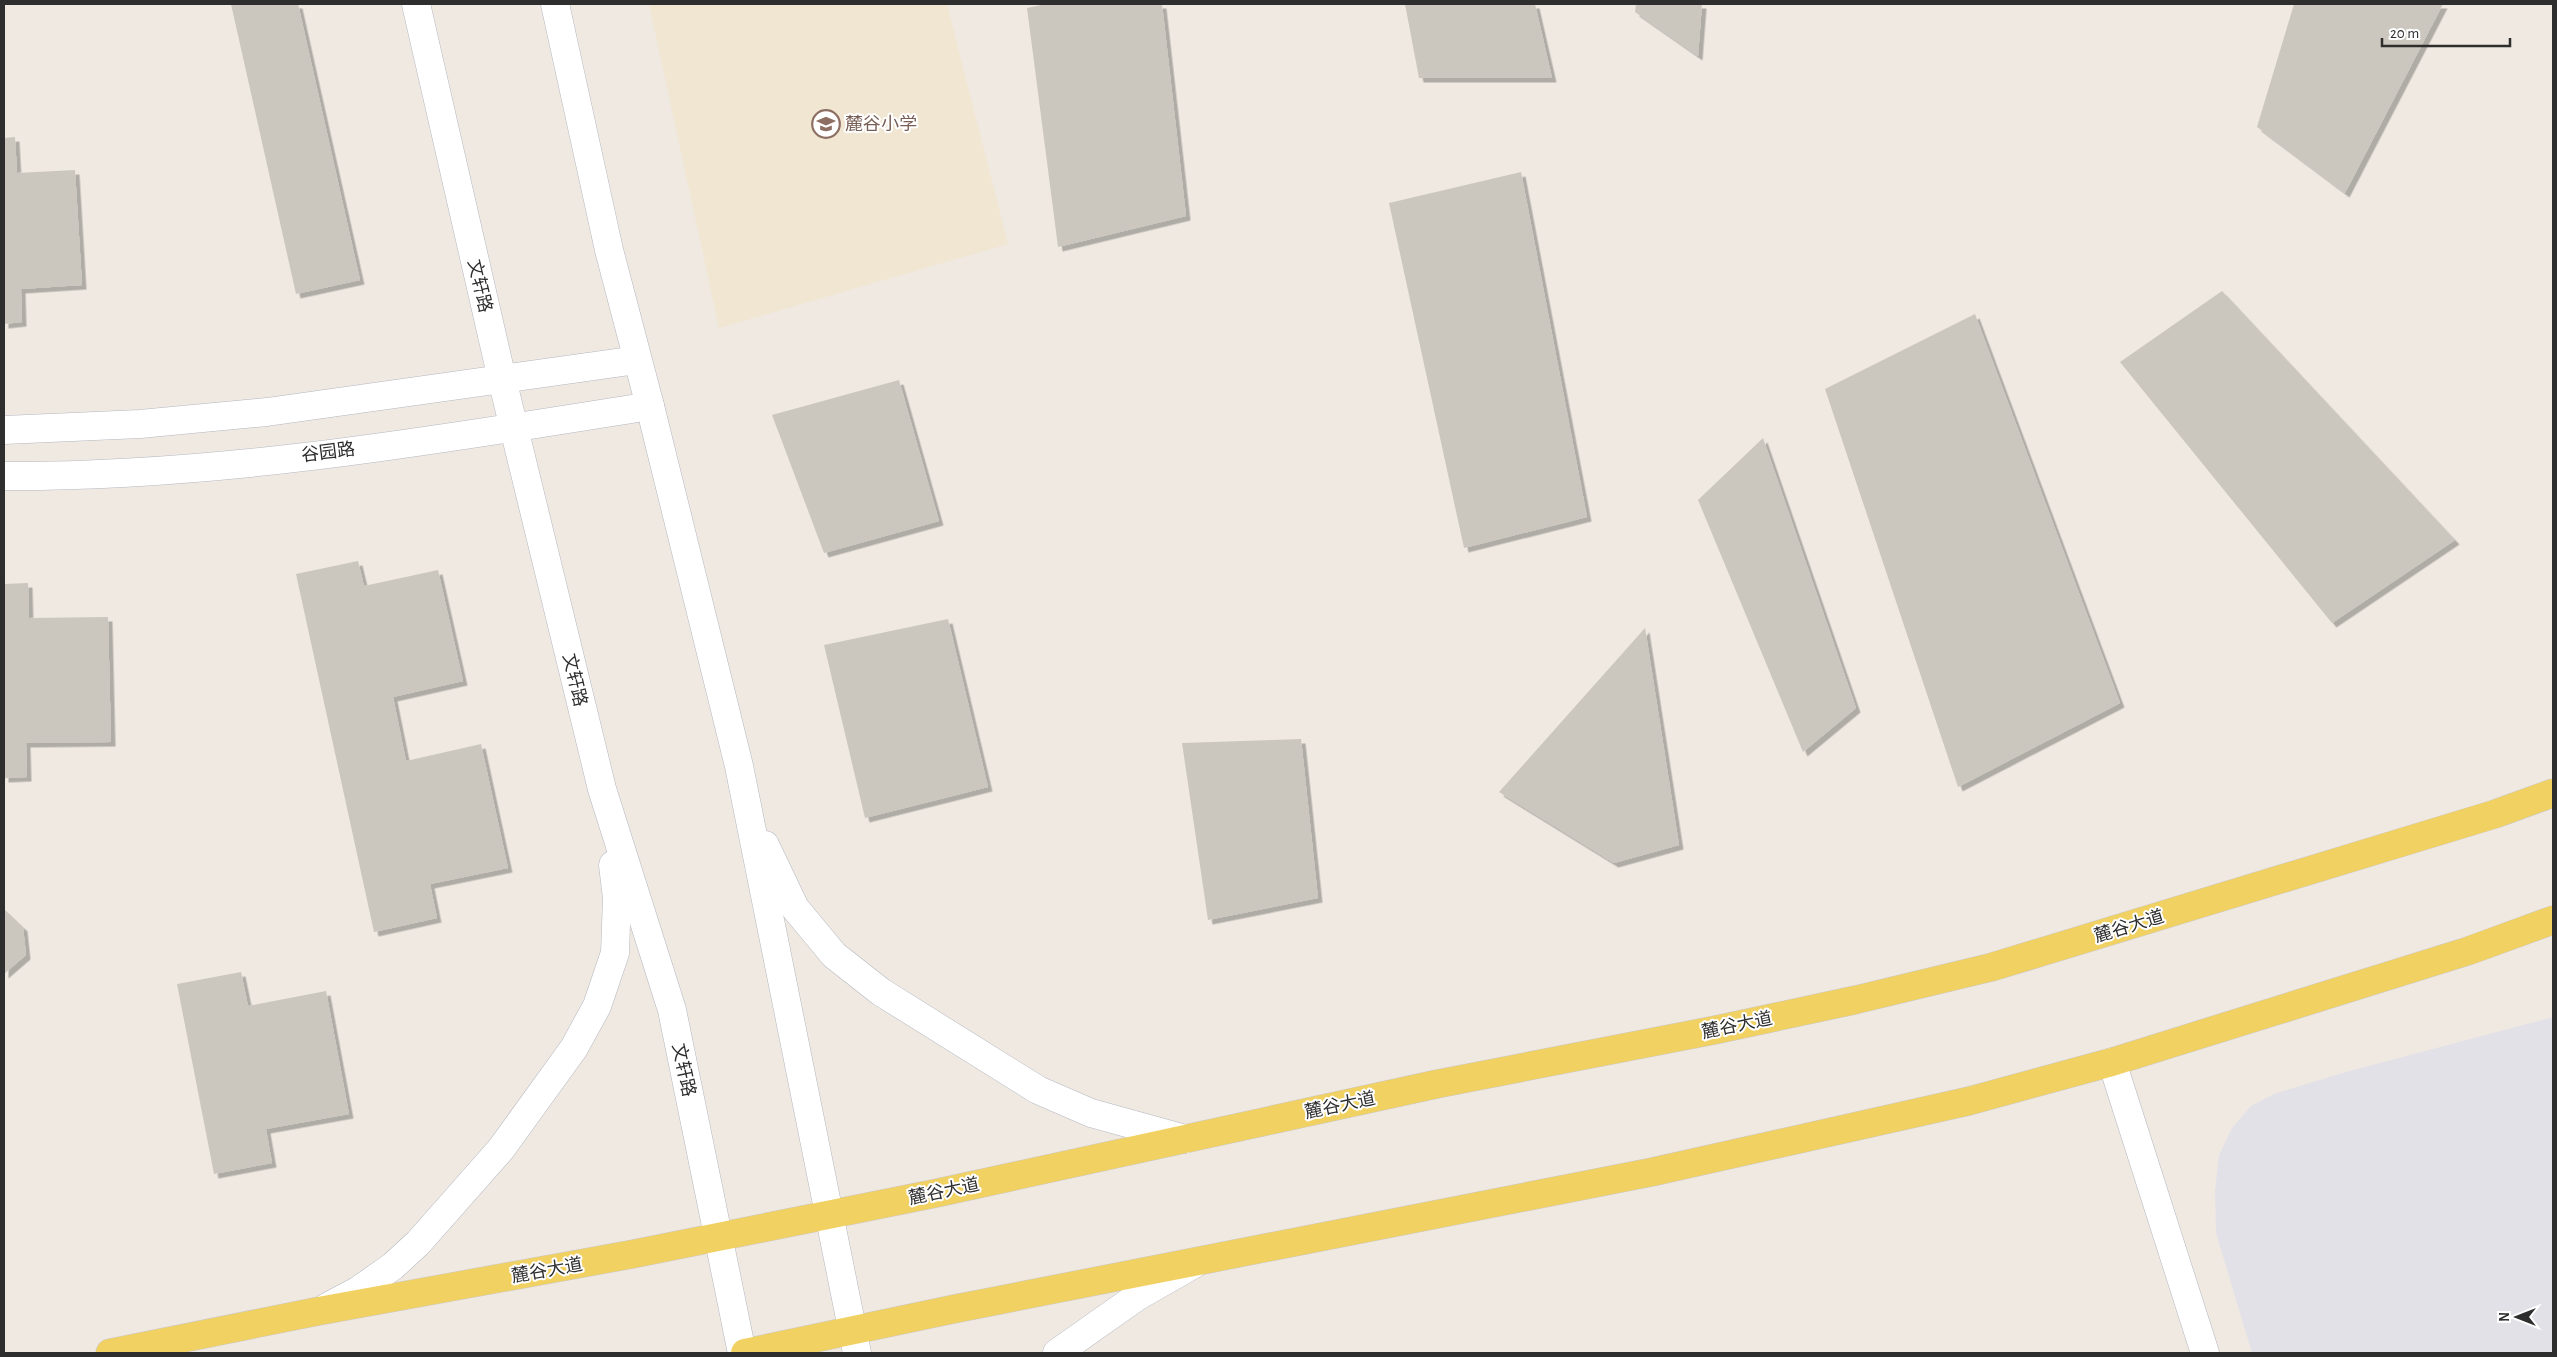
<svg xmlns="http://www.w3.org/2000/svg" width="2557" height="1357" font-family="'Alegreya Sans','Noto Sans SC',sans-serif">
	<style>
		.industrial { fill: #e3e1e8 }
		.education { fill: #f0e6d1 }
		.building { fill: #cbc7bf; filter: url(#shadow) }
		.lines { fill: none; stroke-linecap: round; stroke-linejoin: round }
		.street-casing { stroke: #b4b7c1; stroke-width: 29 }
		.secondary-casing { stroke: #b4b7c1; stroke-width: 29 }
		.primary-casing { stroke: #c9c9c9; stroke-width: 29 }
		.street { stroke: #fff; stroke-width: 28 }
		.secondary { stroke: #fff; stroke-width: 28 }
		.primary { stroke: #f2d163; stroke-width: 28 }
		.labels { text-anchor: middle; stroke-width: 4; stroke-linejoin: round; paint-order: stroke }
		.education-label { font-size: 18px; fill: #785e54; stroke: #fff; text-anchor: start }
		.street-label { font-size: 18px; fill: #2e2e2e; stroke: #fff }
	</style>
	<defs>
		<filter id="shadow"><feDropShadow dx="4.5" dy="4.5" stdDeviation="0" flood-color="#0004"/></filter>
	</defs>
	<rect width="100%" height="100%" fill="#efe9e1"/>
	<polygon class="industrial" points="2553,1017 2553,1353 2252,1353 2216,1233 2215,1191 2219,1155 2232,1128 2251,1106 2274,1094 2346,1072"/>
	<polygon class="education" points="649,4 947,4 1008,244 719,328"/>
	<g class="building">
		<polygon points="231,4 298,4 360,280 296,294"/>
		<polygon points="1046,4 1162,4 1186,216 1058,247 1027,8"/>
		<polygon points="1405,4 1535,4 1552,78 1419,78"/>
		<polygon points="1636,4 1702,4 1698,56 1635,12"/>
		<polygon points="2294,4 2443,4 2345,193 2257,127"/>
		<polygon points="15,137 17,173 75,170 82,285 21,289 22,322 4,324 4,138"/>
		<polygon points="1521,172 1587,517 1464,548 1389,203"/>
		<polygon points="2222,291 2455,540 2332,623 2120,362"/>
		<polygon points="1975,314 2120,703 1958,787 1825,389"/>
		<polygon points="899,380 939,521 824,553 772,415"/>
		<polygon points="1763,438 1856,708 1803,752 1698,500"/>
		<polygon points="358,561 364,586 438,570 463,681 393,697 406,761 481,744 508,868 430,884 437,918 374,932 296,574"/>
		<polygon points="28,583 29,618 108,617 111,742 26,743 27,777 4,778 4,584"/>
		<polygon points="948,619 988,787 865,818 824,645"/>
		<polygon points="1645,628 1679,845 1614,863 1499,792"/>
		<polygon points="1301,739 1318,898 1208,920 1182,743"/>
		<polygon points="4,909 23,927 26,955 4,974"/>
		<polygon points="241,972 248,1006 326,991 349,1114 266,1129 272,1163 214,1174 177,984"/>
	</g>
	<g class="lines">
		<defs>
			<polyline id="street" points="2112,1062 2205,1353"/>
			<g id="secondary">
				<polyline points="416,4 502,379 602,789 672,1010 742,1353"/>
				<polyline points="555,4 609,250 650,406 739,766 857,1353"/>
				<polyline points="4,430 140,424 267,412 637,360"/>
				<path d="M 4,476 C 220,477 437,440 650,406"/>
				<polyline points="765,845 795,908 834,955 881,992 1038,1090 1091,1113 1185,1139"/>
				<polyline points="327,1307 359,1290 393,1266 418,1243 501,1149 574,1048 597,1006 615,953 617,898 613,865"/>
				<polyline points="1057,1353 1138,1296 1194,1264"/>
			</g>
			<g id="primary">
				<polyline points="110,1353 319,1311 633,1254 937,1193 1437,1084 1715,1030 1855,1000 1992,967 2495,814 2553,793"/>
				<polyline points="745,1353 954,1309 1652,1172 1969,1101 2112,1062 2468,951 2553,920"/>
			</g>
		</defs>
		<use href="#street" class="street-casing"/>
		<use href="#secondary" class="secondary-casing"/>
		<use href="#primary" class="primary-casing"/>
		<use href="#street" class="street"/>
		<use href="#secondary" class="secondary"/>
		<use href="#primary" class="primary"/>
	</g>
	<defs>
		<symbol id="school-ring" viewBox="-11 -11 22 22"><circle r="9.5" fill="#fff" stroke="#8d6e63" stroke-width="1.5"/><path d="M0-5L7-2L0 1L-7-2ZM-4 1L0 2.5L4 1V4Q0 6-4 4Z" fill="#8d6e63"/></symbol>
	</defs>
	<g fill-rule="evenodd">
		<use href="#school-ring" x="810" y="108" width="32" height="32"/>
	</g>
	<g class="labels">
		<g class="education-label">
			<text x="845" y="130">麓谷小学</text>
		</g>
		<g class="street-label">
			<text transform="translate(480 286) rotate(77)" y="6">文轩路</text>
			<text transform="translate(328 452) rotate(-7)" y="6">谷园路</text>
			<text transform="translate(575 680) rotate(77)" y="6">文轩路</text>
			<text transform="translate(2129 926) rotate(-17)" y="6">麓谷大道</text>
			<text transform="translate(1737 1025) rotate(-12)" y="6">麓谷大道</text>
			<text transform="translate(684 1070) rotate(78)" y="6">文轩路</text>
			<text transform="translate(1340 1105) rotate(-12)" y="6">麓谷大道</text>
			<text transform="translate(944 1191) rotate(-12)" y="6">麓谷大道</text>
			<text transform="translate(547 1270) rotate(-10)" y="6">麓谷大道</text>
		</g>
	</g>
	<rect width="2557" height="1357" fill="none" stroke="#2e2e2e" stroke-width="10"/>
	<g transform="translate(2517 1317) rotate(270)" stroke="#ffffff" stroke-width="4" paint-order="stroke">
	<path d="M0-4L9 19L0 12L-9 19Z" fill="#2e2e2e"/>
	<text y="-8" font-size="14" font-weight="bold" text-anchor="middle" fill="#2e2e2e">N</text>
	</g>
	<path d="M2382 38v8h128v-8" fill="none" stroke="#2e2e2e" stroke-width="2.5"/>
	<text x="2390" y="38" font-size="15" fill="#2e2e2e" stroke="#ffffff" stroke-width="4" paint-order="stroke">20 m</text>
</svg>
